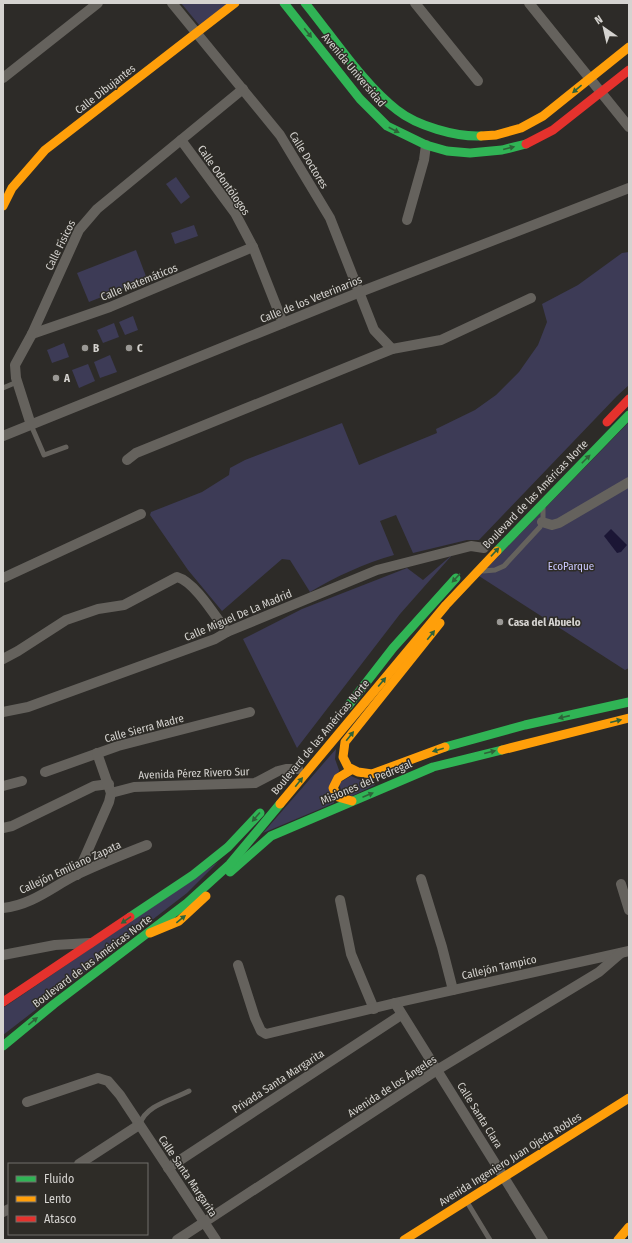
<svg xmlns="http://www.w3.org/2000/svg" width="632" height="1243" font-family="'Fira Sans Condensed',sans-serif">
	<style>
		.green { fill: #3d3b56 }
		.water { fill: #1b1635 }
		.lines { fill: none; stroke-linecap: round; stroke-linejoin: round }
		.lane { stroke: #65625d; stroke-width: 5 }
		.street { stroke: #65625d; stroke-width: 10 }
		.fast { stroke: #30b455; stroke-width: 9 }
		.slow { stroke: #ff9f0a; stroke-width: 9 }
		.jam { stroke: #e5322d; stroke-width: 9 }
		.oneway { fill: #2f6239 }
		.poi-dot { fill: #9a9895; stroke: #2e2c27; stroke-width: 1.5 }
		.labels { text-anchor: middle; stroke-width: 3; stroke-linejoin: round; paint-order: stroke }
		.street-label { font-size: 11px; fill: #d5d3d0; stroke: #2e2c27 }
		.poi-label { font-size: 11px; font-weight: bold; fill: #d5d3d0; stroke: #2e2c27; text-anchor: start }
		.park-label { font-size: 11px; fill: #cac7fe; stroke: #2e2c27 }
	</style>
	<rect width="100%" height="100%" fill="#2d2b28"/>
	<g class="green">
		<polygon points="181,3 229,3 200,26"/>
		<polygon points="176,177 190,197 181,204 166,184"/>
		<polygon points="194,225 198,236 175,244 171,233"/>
		<polygon points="136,250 147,279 89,302 77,273"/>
		<path d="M 629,252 L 629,385 L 617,396 L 479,540 L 467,540 L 413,553 L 396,515 L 380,521 L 394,555 C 365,563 335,577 310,592 L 290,560 L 282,559 L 222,611 L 188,570 L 150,515 L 151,512 L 202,492 L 229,475 L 230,468 L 245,460 L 342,423 L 359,465 L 437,433 L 436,429 L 475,410 L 496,395 L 519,372 L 538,345 L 547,322 L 542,304 L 578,285 L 622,253 Z"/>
		<polygon points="133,316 138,330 125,335 119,322"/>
		<polygon points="114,323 119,337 103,343 97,330"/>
		<polygon points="64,343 69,357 52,363 47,350"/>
		<polygon points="110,355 117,372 100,378 94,362"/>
		<polygon points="88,364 95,381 79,388 72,370"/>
		<polygon points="629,422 629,668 625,670 479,576"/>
		<polygon points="453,554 400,614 297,748 243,639 302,609 407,568 423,580"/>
		<polygon points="336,749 335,759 339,770 334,803 263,833"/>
		<polygon points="351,776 365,782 374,782 375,785 352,796 342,794 339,783"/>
		<polygon points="218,862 187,893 3,1035 3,1008"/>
	</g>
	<polygon class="water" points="611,529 627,545 621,552 617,553 604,536"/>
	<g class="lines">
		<g class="lane">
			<polyline points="3,388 17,382"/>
			<polyline points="31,425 44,455 66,447"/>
			<polyline points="483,571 495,570 504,566 540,527 543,518 543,508"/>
			<path d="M 140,1124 C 146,1105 172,1100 189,1091"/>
			<polyline points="467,1202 490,1240"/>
		</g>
		<g class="street">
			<polyline points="172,3 280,135 330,218 374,330 392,349"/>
			<polyline points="415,3 478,81"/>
			<polyline points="529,3 629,127"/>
			<polyline points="3,78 98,3"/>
			<polyline points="181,140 235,213 253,247 283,323"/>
			<polyline points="407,220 424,160 426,145"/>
			<polyline points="32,334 110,307 253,247"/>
			<polyline points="31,425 16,378 15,365 32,334 79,230 97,209 243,89"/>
			<polyline points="3,436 360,292 629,188"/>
			<polyline points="127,460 136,453 392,349 441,340 531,298"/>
			<polyline points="542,522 552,525 559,523 629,482"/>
			<polyline points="3,578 141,514"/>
			<path d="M 3,659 L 18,651 L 66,620 L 98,609 L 124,605 L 177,577 C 195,582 215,616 227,632"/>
			<polyline points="3,712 28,707 215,639 227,632 377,570 471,546 484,548"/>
			<polyline points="45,772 118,746 250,712"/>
			<polyline points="3,786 22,781"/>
			<polyline points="111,793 134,787 255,783 278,771 286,769 298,769"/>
			<polyline points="3,828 12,826 94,786 109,784"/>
			<polyline points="77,875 109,802 111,793 97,753"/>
			<polyline points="421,879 442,947 453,990"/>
			<polyline points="621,884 629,910"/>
			<polyline points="340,900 351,954 374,1009"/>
			<path d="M 3,908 C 33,905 53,886 78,874 C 101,863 124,854 147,845"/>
			<polyline points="3,955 55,945 90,943"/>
			<polyline points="238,965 255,1018 261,1031 266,1034 395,1003 629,951"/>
			<polyline points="395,1003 543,1240"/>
			<polyline points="27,1102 98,1078 108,1081 120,1095 216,1240"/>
			<polyline points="79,1164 139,1125"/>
			<polyline points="168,1168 401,1015"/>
			<polyline points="3,1212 9,1209"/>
			<polyline points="177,1240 437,1070 599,972 621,953"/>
		</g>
		<g class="fast">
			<polyline points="284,3 360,99 387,126 426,145 447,151 470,153 502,150 526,144"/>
			<path d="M 305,3 C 332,36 364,85 397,110 C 417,126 456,137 481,136"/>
			<polyline points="497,551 629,415"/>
			<polyline points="348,706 393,648 456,578"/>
			<polyline points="445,747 525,725 629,702"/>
			<polyline points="230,872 271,836 433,767 502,750"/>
			<polyline points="130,917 193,875 228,847 260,813"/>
			<polyline points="3,1046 54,1004 187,903 230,864 280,804"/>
		</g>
		<g class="slow">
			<polyline points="481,136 496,135 521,128 543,116 629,47"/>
			<polyline points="3,206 12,188 45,150 235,3"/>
			<polyline points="440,623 345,742 343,757 348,767 358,772 372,774 445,747"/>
			<polyline points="502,750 629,718"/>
			<polyline points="351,770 338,778 333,788 338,797 352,801"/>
			<polyline points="280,804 446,605 497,551"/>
			<polyline points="150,933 179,921 206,896"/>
			<polyline points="404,1240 629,1098"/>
			<polyline points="618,1240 629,1227"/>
		</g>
		<g class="jam">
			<polyline points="526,144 553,130 629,70"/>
			<polyline points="607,422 629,399"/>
			<polyline points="3,1002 130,917"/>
		</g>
	</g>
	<defs><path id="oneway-solid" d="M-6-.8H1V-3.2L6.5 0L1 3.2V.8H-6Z"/></defs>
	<g class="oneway">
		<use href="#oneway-solid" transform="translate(308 33) rotate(51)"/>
		<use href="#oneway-solid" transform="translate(577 89) rotate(140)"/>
		<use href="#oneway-solid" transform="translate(394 130) rotate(27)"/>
		<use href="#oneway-solid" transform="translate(509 148) rotate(-14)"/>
		<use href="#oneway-solid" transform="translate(586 459) rotate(-45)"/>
		<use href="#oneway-solid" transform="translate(495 552) rotate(-47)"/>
		<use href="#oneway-solid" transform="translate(456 578) rotate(133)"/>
		<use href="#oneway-solid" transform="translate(431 635) rotate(-51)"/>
		<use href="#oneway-solid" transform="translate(382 682) rotate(-50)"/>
		<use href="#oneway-solid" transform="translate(564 717) rotate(167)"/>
		<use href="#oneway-solid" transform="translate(616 721) rotate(-14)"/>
		<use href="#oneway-solid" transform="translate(350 736) rotate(-51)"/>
		<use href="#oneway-solid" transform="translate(438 750) rotate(164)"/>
		<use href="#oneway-solid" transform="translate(490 752) rotate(-14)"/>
		<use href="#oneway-solid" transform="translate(299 782) rotate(-51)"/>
		<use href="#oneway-solid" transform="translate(368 795) rotate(-23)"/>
		<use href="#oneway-solid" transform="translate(256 817) rotate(131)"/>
		<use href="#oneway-solid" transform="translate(181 919) rotate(-39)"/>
		<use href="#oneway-solid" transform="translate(126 920) rotate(146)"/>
		<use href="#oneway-solid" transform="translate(33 1021) rotate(-39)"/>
	</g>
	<g class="poi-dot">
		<circle cx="85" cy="348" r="4"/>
		<circle cx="129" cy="348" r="4"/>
		<circle cx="56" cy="378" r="4"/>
		<circle cx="500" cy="622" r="4"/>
	</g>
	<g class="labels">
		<g class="street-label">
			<text transform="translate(354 70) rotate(50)" y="4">Avenida Universidad</text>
			<text transform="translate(105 89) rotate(-38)" y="4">Calle Dibujantes</text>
			<text transform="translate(309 160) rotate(59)" y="4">Calle Doctores</text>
			<text transform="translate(224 180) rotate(55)" y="4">Calle Odontólogos</text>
			<text transform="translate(60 245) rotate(-64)" y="4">Calle Físicos</text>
			<text transform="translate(139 282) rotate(-22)" y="4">Calle Matemáticos</text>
			<text transform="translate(311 299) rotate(-22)" y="4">Calle de los Veterinarios</text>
			<text transform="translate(535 494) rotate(-46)" y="4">Boulevard de las Américas Norte</text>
			<text transform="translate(238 615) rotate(-23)" y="4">Calle Miguel De La Madrid</text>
			<text transform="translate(144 728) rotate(-15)" y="4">Calle Sierra Madre</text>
			<text transform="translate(320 737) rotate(-50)" y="4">Boulevard de las Américas Norte</text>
			<text transform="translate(194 773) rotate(-2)" y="4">Avenida Pérez Rivero Sur</text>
			<text transform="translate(366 782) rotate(-23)" y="4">Misiones del Pedregal</text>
			<text transform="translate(70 867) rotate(-25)" y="4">Callejón Emiliano Zapata</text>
			<text transform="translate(92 961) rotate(-37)" y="4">Boulevard de las Américas Norte</text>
			<text transform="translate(499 967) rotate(-13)" y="4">Callejón Tampico</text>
			<text transform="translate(278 1081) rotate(-33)" y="4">Privada Santa Margarita</text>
			<text transform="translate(392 1086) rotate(-33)" y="4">Avenida de los Ángeles</text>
			<text transform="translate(480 1115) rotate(58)" y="4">Calle Santa Clara</text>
			<text transform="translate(510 1159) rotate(-32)" y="4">Avenida Ingeniero Juan Ojeda Robles</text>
			<text transform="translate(188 1176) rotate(56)" y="4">Calle Santa Margarita</text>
		</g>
		<g class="poi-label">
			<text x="93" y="352">B</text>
			<text x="137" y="352">C</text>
			<text x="64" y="382">A</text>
			<text x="508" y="626">Casa del Abuelo</text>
		</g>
		<g class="park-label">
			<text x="571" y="570">EcoParque</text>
		</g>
	</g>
	<rect width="632" height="1243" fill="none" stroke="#d5d3d0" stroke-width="8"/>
	<rect x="8" y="1163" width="140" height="72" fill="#2e2c27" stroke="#716f6b"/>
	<rect x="16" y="1176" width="20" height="6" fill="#30b455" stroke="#716f6b"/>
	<text x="44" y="1183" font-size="12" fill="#d5d3d0">Fluido</text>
	<rect x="16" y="1196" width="20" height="6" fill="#ff9f0a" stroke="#716f6b"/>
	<text x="44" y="1203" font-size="12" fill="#d5d3d0">Lento</text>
	<rect x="16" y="1216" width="20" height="6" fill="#e5322d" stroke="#716f6b"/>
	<text x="44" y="1223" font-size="12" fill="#d5d3d0">Atasco</text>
	<g transform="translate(604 28) rotate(326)" stroke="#2e2c27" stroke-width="3" paint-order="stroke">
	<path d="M0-3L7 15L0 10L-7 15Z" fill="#d5d3d0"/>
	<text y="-6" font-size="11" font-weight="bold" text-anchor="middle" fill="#d5d3d0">N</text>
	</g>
</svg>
